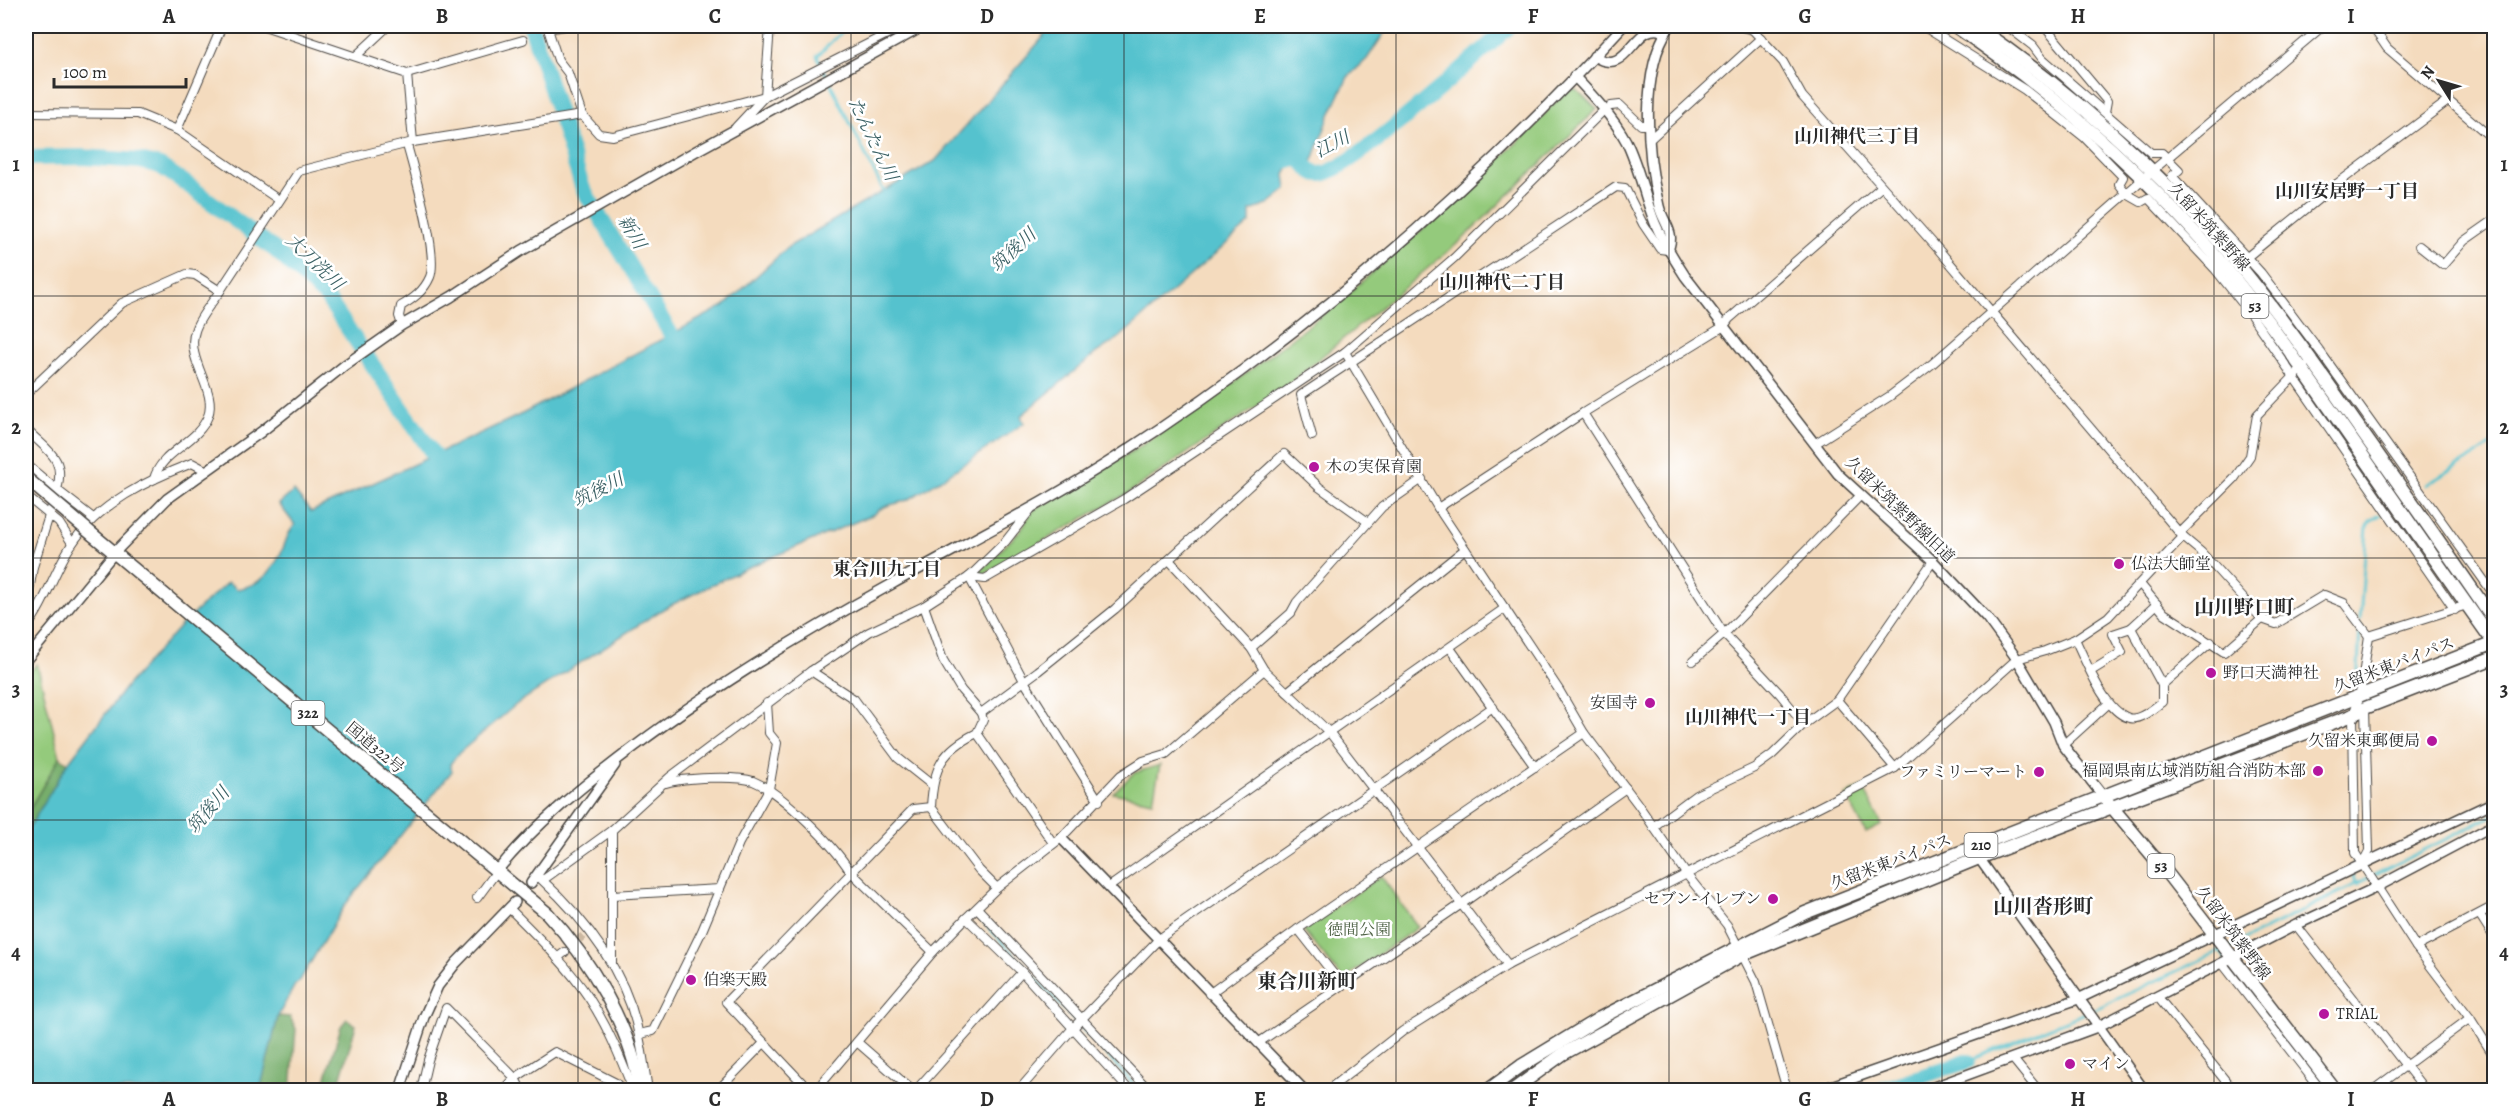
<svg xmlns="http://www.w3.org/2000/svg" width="2520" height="1116" font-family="Alegreya,'Noto Serif JP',serif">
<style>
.green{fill:#94ca7c;stroke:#607a54;stroke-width:1.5}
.forest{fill:#77ae6c;stroke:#516c4c;stroke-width:1.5}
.water{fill:#55c2ce;stroke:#40767c;stroke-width:1.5}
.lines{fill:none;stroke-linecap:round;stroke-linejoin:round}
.stream{stroke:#55c2ce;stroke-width:3}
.river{stroke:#55c2ce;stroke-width:16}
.minor-tunnel{stroke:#ccb8a1;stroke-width:8;stroke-dasharray:8 4;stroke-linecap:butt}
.minor-casing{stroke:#494541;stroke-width:10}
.tertiary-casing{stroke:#494541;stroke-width:12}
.primary-casing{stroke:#494541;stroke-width:15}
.trunk-casing{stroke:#494541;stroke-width:15}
.minor{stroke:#fff;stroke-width:8}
.tertiary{stroke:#fff;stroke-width:9}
.primary{stroke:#fff;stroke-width:12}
.trunk{stroke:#fff;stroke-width:12}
.trunk-bridge-casing{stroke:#494541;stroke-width:15;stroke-linecap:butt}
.trunk-bridge{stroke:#fff;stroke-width:12}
.grid{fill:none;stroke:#2b2b2b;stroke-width:1.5;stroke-opacity:0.55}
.poi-dot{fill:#b5179e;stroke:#fff;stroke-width:2}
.labels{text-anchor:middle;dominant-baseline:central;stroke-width:5;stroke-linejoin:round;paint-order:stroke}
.shield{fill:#fff;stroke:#6b6b6b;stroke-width:1.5}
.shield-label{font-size:15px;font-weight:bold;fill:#2b2b2b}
.street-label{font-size:16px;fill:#2b2b2b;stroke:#fff}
.poi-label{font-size:16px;fill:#2b2b2b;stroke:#fff;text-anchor:start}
.park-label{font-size:16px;fill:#506347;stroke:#fff}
.neighbourhood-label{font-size:18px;font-weight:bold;fill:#2b2b2b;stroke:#fff}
.water-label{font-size:18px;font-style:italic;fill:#3a6064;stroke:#fff}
.quarter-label{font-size:20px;font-weight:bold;fill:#2b2b2b;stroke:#fff}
.neatline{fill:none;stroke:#2b2b2b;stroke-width:2}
.grid-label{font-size:20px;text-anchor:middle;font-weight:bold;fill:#2b2b2b}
</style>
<rect width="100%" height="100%" fill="#fff"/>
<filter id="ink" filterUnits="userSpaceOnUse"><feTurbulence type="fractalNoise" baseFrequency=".0167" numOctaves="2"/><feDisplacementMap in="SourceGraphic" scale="12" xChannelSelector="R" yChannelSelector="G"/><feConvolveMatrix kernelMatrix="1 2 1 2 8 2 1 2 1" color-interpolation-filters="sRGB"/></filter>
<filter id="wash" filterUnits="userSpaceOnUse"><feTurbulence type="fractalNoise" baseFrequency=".008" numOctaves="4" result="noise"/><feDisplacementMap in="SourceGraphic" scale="24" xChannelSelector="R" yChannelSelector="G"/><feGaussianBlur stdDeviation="1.35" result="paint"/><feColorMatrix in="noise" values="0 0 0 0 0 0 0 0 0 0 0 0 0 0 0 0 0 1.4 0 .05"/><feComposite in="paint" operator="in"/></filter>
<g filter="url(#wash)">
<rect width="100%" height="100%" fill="#f4dbbe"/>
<g class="green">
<polygon points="1568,88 1578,91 1597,109 1464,238 1284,388 1128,493 985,574 977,574 1020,531 1033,510 1136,449 1232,384 1330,309 1455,201 1524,136"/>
<polygon points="37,664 60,757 26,815 26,676"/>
<polygon points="1160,765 1153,801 1113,793 1134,773"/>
<polygon points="1863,787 1882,825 1866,833 1846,795"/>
<polygon points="1381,876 1418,927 1345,978 1341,977 1304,931 1307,927"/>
</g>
<g class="forest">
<polygon points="60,757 68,763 26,833 26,815"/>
<polygon points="278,1016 290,1017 296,1029 291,1090 260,1090"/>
<polygon points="347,1019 356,1025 337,1090 322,1090 341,1026"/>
</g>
<path class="water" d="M1053,26h336l-22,33 -19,18 -19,40 -16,43 -22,4 -6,11 2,14 -20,16 -17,6v12l-131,115 -23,15 -75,63 3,7c-37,26 -73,51 -113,75 -13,8 -23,3 -37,16l-130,55 -81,40 -145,94 -59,50 -9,11 2,7 -107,134 -46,77 -4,3 -17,31 -18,74h-234v-257l42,-70 60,-79 55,-61 45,-41 9,7c26,-4 37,-19 47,-43 3,-8 4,-14 11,-21l-16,-21 15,-13 17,21 213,-99 200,-107 64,-59 147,-86z"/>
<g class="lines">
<g class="stream">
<polyline points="847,26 817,56 885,194"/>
<polyline points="2426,485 2494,444"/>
<polyline points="2360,620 2367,526 2370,521 2380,515"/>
<polyline points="2357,689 2360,627"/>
<polyline points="2355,857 2353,877 2358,885"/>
<polyline points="978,916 1139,1090"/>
<polyline points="2228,948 2494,815"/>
<polyline points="2220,951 2326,1090"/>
<polyline points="2091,1011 2222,950"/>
<polyline points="1968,1061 2085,1013"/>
</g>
<g class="river">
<polyline points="531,26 583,189 683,354"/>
<polyline points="26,158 82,157 140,161 160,166 184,182 274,249 327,298 446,473"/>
<path d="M1285,162l14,-4c6,6 12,17 22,16 30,-3 160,-122 189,-148"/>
<polyline points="1880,1090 1968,1061"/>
</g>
</g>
</g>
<g filter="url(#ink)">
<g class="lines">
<polyline class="minor-tunnel" points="570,947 583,936"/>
<g class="minor-casing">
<g id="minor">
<polyline points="264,26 407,74 523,40"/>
<polyline points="565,26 548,29 558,60 568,73 582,115 599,134 613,136 765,96 770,26"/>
<polyline points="1738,26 1753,30 1783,62 1802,96 1938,249 2183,537 2201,552 2262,619 2276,624 2324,595 2344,603 2369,636"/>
<polyline points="1923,26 2025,90 2084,137 2123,177 2119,184 2127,194 2141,202 2148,198 2215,269 2246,308 2455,610"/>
<polyline points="2007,26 2033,46 2042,58 2151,153 2162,153 2179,170 2172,176 2261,273 2322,354 2493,593"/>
<polyline points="2044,26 2107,101 2105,112"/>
<polyline points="2372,26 2387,48 2494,140"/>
<polyline points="357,55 388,26"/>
<polyline points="407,74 413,142"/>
<polyline points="1611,106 1620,105 1641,125 1649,125"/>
<polyline points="26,113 138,114 177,130 279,200"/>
<polyline points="736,127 765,96 903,26"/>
<polyline points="177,130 222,26"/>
<polyline points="1649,140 1761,38"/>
<polyline points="2419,246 2443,265 2464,241 2494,220"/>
<polyline points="2247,257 2338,183 2448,101"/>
<path d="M402,325l-3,-9 2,-10c12,-7 23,-15 29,-29 9,-22 -16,-106 -23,-132"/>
<polyline points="1345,352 1454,258 1600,114"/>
<polyline points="26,394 122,303 187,274 195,275 220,291 299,171 413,142 582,115"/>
<polyline points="1583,413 1724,634 1780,694 1804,724"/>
<path d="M26,429c21,22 40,28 31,61l36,28"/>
<polyline points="1312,436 1301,395 1616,187 1625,188 1643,224 1660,249 1668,250"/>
<polyline points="1816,443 1890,396 1932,364 2152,171 2323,26"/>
<polyline points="26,464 57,490 33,567 26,610"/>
<path d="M154,479c7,-28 44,-36 54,-63 10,-26 -23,-56 -13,-85 4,-14 17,-28 25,-40"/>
<polyline points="26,496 59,523 72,543"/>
<polyline points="1438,508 1583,413 1724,326 1729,319 1881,187"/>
<polyline points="2180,533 2234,479 2250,456 2257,415 2304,366"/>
<polyline points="1169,560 1251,648 1264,670 1330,733 1508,965"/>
<polyline points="969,577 985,579 1124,499 1345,352 1438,508 1559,690 1584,733"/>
<polyline points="969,577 1024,681 1099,801"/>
<polyline points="2141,585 2164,613 2224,652 2262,619"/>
<path d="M924,606l19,54 18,30 20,23 2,7 -6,13c-35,17 -44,35 -46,74l48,63 18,18"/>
<path d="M26,628c20,-25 28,-58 46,-84 27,-41 76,-64 120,-81l15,8"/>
<polyline points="2131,628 2157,604"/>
<polyline points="2369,636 2360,695 2353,715 2355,853 2416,947 2470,1018 2494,1056"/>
<polyline points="2369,636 2467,605"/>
<path d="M2075,639c11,22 29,72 54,79 11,3 25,-10 33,-16v-17l-31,-57 -18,6 9,18 -31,19"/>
<polyline points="1251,648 1291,613 1297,602 1382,507 1422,479"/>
<polyline points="1450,648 1535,767"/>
<polyline points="1693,661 1724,634 1860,496"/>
<polyline points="811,671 869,632 924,606 969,577 1005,542 1031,509"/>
<polyline points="2162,685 2211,642"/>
<polyline points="1287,692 1465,549"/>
<polyline points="1837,700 1895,768"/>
<polyline points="981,713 1038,671 1115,609 1284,454 1319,487 1368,522"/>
<polyline points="977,733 1053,843"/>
<polyline points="2063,745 2108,704"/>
<path d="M666,783c17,-5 70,-8 87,-2 29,12 80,63 97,90l83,81"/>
<polyline points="1653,827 1696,795 1754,768 1772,755 1804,724 1837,700 1933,561"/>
<polyline points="2362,864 2369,851 2365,708"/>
<path d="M540,878c46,42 87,95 99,158 4,18 6,36 9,54"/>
<polyline points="543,880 612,830 670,777 811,671 854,699 898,758 932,785"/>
<polyline points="1109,887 1505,608"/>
<polyline points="612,895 720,889"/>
<polyline points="477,898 497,871"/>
<path d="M509,908c28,28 58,57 80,90 19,29 32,61 44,92"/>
<polyline points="978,909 1149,1090"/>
<polyline points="2480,915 2494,937"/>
<polyline points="966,918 1022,972 1129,1090"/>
<polyline points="2296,925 2425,1090"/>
<polyline points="1298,929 1342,985"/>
<polyline points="2416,947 2494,906"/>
<polyline points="557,958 565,952"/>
<polyline points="612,962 612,830"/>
<polyline points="2222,963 2321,1090"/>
<polyline points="1209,994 1298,929 1584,733 1637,803 1687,875 1727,925 1756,982 1787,1090"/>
<polyline points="2157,996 2233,1090"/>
<polyline points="639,1034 653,1031 702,931 739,843 769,789 777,743 769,733 767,703"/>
<polyline points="857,1042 912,1090"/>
<polyline points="1258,1043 1460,905 1626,788"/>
<polyline points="2013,1059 2038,1090"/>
<polyline points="421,1090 428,1060 446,1008 515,1078 521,1090"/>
<polyline points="504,1090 515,1078 555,1052 616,1083 622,1090"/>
<polyline points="718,1090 763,1044"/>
<polyline points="809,1090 726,1002 913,809 931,807"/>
<polyline points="816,1090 933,952 966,918 997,888 1061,838 1121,775 1143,761 1166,754 1264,670"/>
<polyline points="916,1090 1022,972"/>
<polyline points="1019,1090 1073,1028 1159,939 1493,707"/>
<polyline points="1328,1090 1403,1031 1508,965 1895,768 2017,659 2045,651 2075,639 2108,617 2183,537"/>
<polyline points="2373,1090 2470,1018"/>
</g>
</g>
<g class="tertiary-casing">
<g id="tertiary">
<path d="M1594,56c36,24 39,-39 71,-24"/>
<path d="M1574,76c19,20 39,41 52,65 13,26 18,55 29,82 8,19 19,36 30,53l153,198 95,87 54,57 30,41 37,63 9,23 40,51"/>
<path d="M1668,250c8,-18 -5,-27 -9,-44 -12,-50 -20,-136 11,-180"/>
<polyline points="26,660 115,552 167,499 261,432 345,365 402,325 451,297 521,251 696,151 924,26"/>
<polyline points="1061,838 1304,1090"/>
<polyline points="1979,858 2144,1090"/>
<path d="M497,871c39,-48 88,-87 137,-124 81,-61 169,-114 258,-163 77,-43 155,-82 229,-130 185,-119 353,-266 502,-428"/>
<polyline points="531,883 615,765"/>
<polyline points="400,1090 424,1017 438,986 456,963 515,902"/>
<polyline points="1820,1090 2078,999 2494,802"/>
<polyline points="1926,1090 2097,1027 2296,925 2375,888 2494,825"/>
</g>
</g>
<g class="primary-casing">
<g id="primary">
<path d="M1955,26c89,60 170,130 243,210 52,57 96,121 140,184 52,74 103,149 156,223"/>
<path d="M1975,26c99,68 192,151 268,244 43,53 82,109 121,165 44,62 88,124 130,186"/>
<polyline points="2106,800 2167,873 2335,1090"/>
</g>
</g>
<g class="trunk-casing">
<g id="trunk">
<path d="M93,535l454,378c43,46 84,114 93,177"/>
<polyline points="1488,1090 1521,1066 1600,1018 1805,913 2494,643"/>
<polyline points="1513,1090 1563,1054 1742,955 1979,858 2353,715 2365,708 2494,658"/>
</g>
</g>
<use href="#minor" class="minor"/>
<use href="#tertiary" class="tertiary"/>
<use href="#primary" class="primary"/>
<use href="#trunk" class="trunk"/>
<g class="trunk-bridge-casing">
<polyline id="trunk-bridge" points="26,478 93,535"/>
</g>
<use href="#trunk-bridge" class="trunk-bridge"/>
</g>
</g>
<path class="grid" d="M306,26v1064M578,26v1064M851,26v1064M1124,26v1064M1396,26v1064M1669,26v1064M1942,26v1064M2214,26v1064M26,296h2468M26,558h2468M26,820h2468"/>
<g class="poi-dot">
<circle cx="1314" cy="467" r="6"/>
<circle cx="2119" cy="564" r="6"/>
<circle cx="2211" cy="673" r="6"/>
<circle cx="1650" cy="703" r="6"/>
<circle cx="2432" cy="741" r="6"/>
<circle cx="2318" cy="771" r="6"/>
<circle cx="2039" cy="772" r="6"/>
<circle cx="1773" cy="899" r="6"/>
<circle cx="691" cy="980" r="6"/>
<circle cx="2324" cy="1014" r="6"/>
<circle cx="2070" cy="1064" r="6"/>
</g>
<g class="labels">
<g class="shield">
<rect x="2241.5" y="294" width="27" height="24" rx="4.5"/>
<rect x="291.5" y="701" width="33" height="24" rx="4.5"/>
<rect x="1964.5" y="833" width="33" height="24" rx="4.5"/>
<rect x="2147.5" y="854" width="27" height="24" rx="4.5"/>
</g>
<g class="shield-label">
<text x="2255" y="306">53</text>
<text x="308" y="713">322</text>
<text x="1981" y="845">210</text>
<text x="2161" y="866">53</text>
</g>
<g class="street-label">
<text transform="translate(2209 227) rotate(48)">久留米筑紫野線</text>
<text transform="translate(1900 510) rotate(44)">久留米筑紫野線旧道</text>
<text transform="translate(2394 665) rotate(-21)">久留米東バイパス</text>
<text transform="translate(375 748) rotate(40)">国道322号</text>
<text transform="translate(1891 862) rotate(-21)">久留米東バイパス</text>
<text transform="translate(2233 933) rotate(53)">久留米筑紫野線</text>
</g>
<g class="poi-label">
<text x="1326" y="467">木の実保育園</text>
<text x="2131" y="564">仏法大師堂</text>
<text x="2223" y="673">野口天満神社</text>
<text x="1638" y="703" text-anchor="end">安国寺</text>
<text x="2420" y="741" text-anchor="end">久留米東郵便局</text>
<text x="2306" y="771" text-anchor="end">福岡県南広域消防組合消防本部</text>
<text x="2027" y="772" text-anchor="end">ファミリーマート</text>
<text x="1761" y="899" text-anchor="end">セブン-イレブン</text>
<text x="703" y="980">伯楽天殿</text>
<text x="2336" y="1014">TRIAL</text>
<text x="2082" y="1064">マイン</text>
</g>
<g class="park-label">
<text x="1359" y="930">徳間公園</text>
</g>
<g class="neighbourhood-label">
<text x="1857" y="136">山川神代三丁目</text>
<text x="2347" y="191">山川安居野一丁目</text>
<text x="1502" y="282">山川神代二丁目</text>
<text x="887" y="569">東合川九丁目</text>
<text x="1748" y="717">山川神代一丁目</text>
</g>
<g class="water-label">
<text transform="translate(873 139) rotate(64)">たんたん川</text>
<text transform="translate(1332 144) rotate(-27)">江川</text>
<text transform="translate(632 232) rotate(59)">新川</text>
<text transform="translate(1013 250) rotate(-43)">筑後川</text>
<text transform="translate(315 262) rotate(44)">大刀洗川</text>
<text transform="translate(598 490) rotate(-27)">筑後川</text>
<text transform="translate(208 810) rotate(-50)">筑後川</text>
</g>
<g class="quarter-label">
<text x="2244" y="607">山川野口町</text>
<text x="2043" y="906">山川沓形町</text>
<text x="1307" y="981">東合川新町</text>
</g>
</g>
<rect width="2520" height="1116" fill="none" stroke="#fff" stroke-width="66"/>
<g transform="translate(2439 81) rotate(307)" stroke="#ffffff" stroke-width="4.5" paint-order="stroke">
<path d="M0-4.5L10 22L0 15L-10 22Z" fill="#2b2b2b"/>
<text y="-9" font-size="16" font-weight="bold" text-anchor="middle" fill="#2b2b2b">N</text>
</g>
<path d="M54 78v9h132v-9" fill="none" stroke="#2b2b2b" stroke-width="3"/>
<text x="63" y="78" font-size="18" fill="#2b2b2b" stroke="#ffffff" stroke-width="4.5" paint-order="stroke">100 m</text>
<rect x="33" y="33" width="2454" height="1050" class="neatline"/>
<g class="grid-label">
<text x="169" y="23">A</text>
<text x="442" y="23">B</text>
<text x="715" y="23">C</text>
<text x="987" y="23">D</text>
<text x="1260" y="23">E</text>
<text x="1533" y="23">F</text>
<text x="1805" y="23">G</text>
<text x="2078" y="23">H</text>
<text x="2351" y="23">I</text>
<text x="16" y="171">1</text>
<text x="2504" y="171">1</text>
<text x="16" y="434">2</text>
<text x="2504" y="434">2</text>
<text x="16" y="696">3</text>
<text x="2504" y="696">3</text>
<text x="16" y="959">4</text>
<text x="2504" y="959">4</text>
<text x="169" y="1106">A</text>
<text x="442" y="1106">B</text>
<text x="715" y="1106">C</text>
<text x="987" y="1106">D</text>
<text x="1260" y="1106">E</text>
<text x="1533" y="1106">F</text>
<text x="1805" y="1106">G</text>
<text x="2078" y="1106">H</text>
<text x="2351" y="1106">I</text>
</g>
</svg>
